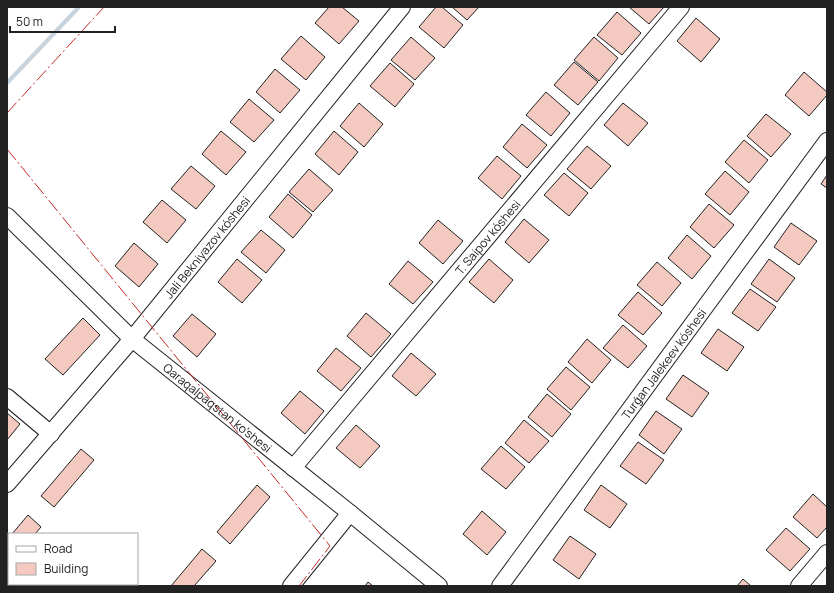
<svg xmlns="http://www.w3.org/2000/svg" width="834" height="593" font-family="Manrope,sans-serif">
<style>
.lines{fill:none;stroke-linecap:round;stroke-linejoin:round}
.stream{stroke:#c7d3dd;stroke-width:4}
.building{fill:#f3c9c0;stroke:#222}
.minor-casing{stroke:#222;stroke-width:18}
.minor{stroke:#fff;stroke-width:16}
.power{stroke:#c62828;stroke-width:1;stroke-dasharray:14 3 2 3;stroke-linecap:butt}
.labels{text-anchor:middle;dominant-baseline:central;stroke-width:3;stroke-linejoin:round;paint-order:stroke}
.street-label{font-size:12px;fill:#222;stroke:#fff}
</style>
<rect width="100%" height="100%" fill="#fff"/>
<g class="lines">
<polyline class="stream" points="7,83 79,7"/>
</g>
<g class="building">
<polygon points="329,7 342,7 359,21 339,44 315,23"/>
<polygon points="436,7 442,7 463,25 444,48 419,27"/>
<polygon points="452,7 479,7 467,20"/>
<polygon points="629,7 664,7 649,24"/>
<polygon points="617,12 641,33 622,55 597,35"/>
<polygon points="696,18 720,39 701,62 677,41"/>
<polygon points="301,36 325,57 306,80 281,59"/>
<polygon points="411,37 435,58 415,80 391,60"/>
<polygon points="594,37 618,58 599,81 574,60"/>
<polygon points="574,62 598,82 578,105 554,85"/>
<polygon points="390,63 414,84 395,107 370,86"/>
<polygon points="275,69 300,90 280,113 256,92"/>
<polygon points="804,72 827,92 827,95 809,116 785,95"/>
<polygon points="546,92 570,113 551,136 526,115"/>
<polygon points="249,99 274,120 254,142 230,122"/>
<polygon points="359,103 383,124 364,147 340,126"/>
<polygon points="623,103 648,123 628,146 604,125"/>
<polygon points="766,114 791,134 771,157 747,136"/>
<polygon points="522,124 547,145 527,168 503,147"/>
<polygon points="221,131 246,152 226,175 202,154"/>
<polygon points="334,131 358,152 339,175 315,154"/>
<polygon points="744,140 768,160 749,183 725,162"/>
<polygon points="587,146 611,166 591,189 567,169"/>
<polygon points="497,156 521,176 502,199 478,178"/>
<polygon points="191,166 215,186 196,209 171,189"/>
<polygon points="309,169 333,190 313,212 289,192"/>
<polygon points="725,171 749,192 730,215 705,194"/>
<polygon points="564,173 588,193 569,216 544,195"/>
<polygon points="827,175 827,188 821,184"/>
<polygon points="288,194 312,215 293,238 269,217"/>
<polygon points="162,200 186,220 167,243 143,222"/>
<polygon points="709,204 734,225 714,248 690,227"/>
<polygon points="524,219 549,240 529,263 505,242"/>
<polygon points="438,220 463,241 443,264 419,243"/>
<polygon points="791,223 817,241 799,265 774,247"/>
<polygon points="261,230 285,250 266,273 241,252"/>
<polygon points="687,235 711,256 692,279 668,258"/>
<polygon points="134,243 158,264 139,287 115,266"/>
<polygon points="237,259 262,280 242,303 218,282"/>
<polygon points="489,259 513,280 494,303 469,282"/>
<polygon points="769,259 795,278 777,302 751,284"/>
<polygon points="408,261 433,282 413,304 389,284"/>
<polygon points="657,262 681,283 662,306 637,285"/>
<polygon points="750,289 776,307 758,331 732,313"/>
<polygon points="638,292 662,313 643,335 618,315"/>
<polygon points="366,313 391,334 371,357 347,336"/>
<polygon points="192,314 216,334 197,357 173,336"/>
<polygon points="83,318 100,335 63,375 45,359"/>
<polygon points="623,325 647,346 628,368 603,348"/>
<polygon points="718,329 744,347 727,371 701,353"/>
<polygon points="587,339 611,360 592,383 568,362"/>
<polygon points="336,348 361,368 341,391 317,371"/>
<polygon points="411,353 436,374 416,396 392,376"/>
<polygon points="566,367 590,387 571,410 547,389"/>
<polygon points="683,375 709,393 692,417 666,399"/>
<polygon points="300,391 324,411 305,434 281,413"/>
<polygon points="547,394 571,414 552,437 528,417"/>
<polygon points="656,411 682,429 664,454 639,435"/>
<polygon points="7,413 20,424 7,440"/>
<polygon points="524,420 549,441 529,463 505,443"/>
<polygon points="356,425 380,446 360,468 336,448"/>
<polygon points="638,442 664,460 646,484 620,466"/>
<polygon points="501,446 525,467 506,489 481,469"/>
<polygon points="81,449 94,460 54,507 41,496"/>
<polygon points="257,485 270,497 230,544 217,532"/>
<polygon points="601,485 627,504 610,528 584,510"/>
<polygon points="813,494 827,507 827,527 817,538 793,517"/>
<polygon points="482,511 506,532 487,555 463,534"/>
<polygon points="28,515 41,527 35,534 12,534"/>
<polygon points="786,528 810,549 790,571 766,550"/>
<polygon points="570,536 596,554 579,579 553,560"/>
<polygon points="9,537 9,565 7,567 7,540"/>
<polygon points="202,549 216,561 194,586 171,586"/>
<polygon points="743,579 751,586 737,586"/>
<polygon points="368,582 373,586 365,586"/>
</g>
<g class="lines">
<g class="minor-casing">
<g id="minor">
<path id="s1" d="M7,216l125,123 218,174 89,73"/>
<polyline points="7,397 51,434"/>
<path id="s2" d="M293,468l388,-461"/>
<path id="s3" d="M7,484l125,-145 270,-332"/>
<polyline points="291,586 350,513"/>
<path id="s4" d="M500,586l327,-445"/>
<polyline points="799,586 827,553"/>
</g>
</g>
<use href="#minor" class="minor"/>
<g class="power">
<polyline points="7,113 104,7"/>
<polyline points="7,149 330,546 299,586"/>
</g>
</g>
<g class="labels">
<g class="street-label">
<text stroke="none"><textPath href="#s2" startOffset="302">T. Saipov kóshesi</textPath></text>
<text stroke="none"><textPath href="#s3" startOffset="310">Jali Bekniyazov kóshesi</textPath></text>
<text stroke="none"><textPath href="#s4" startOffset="276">Turǵan Jalekeev kóshesi</textPath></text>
<text stroke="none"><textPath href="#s1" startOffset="285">Qaraqalpaqstan ko'shesi</textPath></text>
</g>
</g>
<rect width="834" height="593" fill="none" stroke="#222222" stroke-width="16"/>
<rect x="8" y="533" width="130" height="52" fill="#ffffff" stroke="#a7a7a7"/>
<rect x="16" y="546" width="20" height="6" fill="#ffffff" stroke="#a7a7a7"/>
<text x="44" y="553" font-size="12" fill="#222222">Road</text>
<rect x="16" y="563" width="20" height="12" fill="#f3c9c0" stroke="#a7a7a7"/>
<text x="44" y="573" font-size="12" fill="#222222">Building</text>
<path d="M10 26v6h105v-6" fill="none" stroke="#222222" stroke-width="2"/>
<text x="16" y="26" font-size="12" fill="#222222" stroke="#ffffff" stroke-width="3" paint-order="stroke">50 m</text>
</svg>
